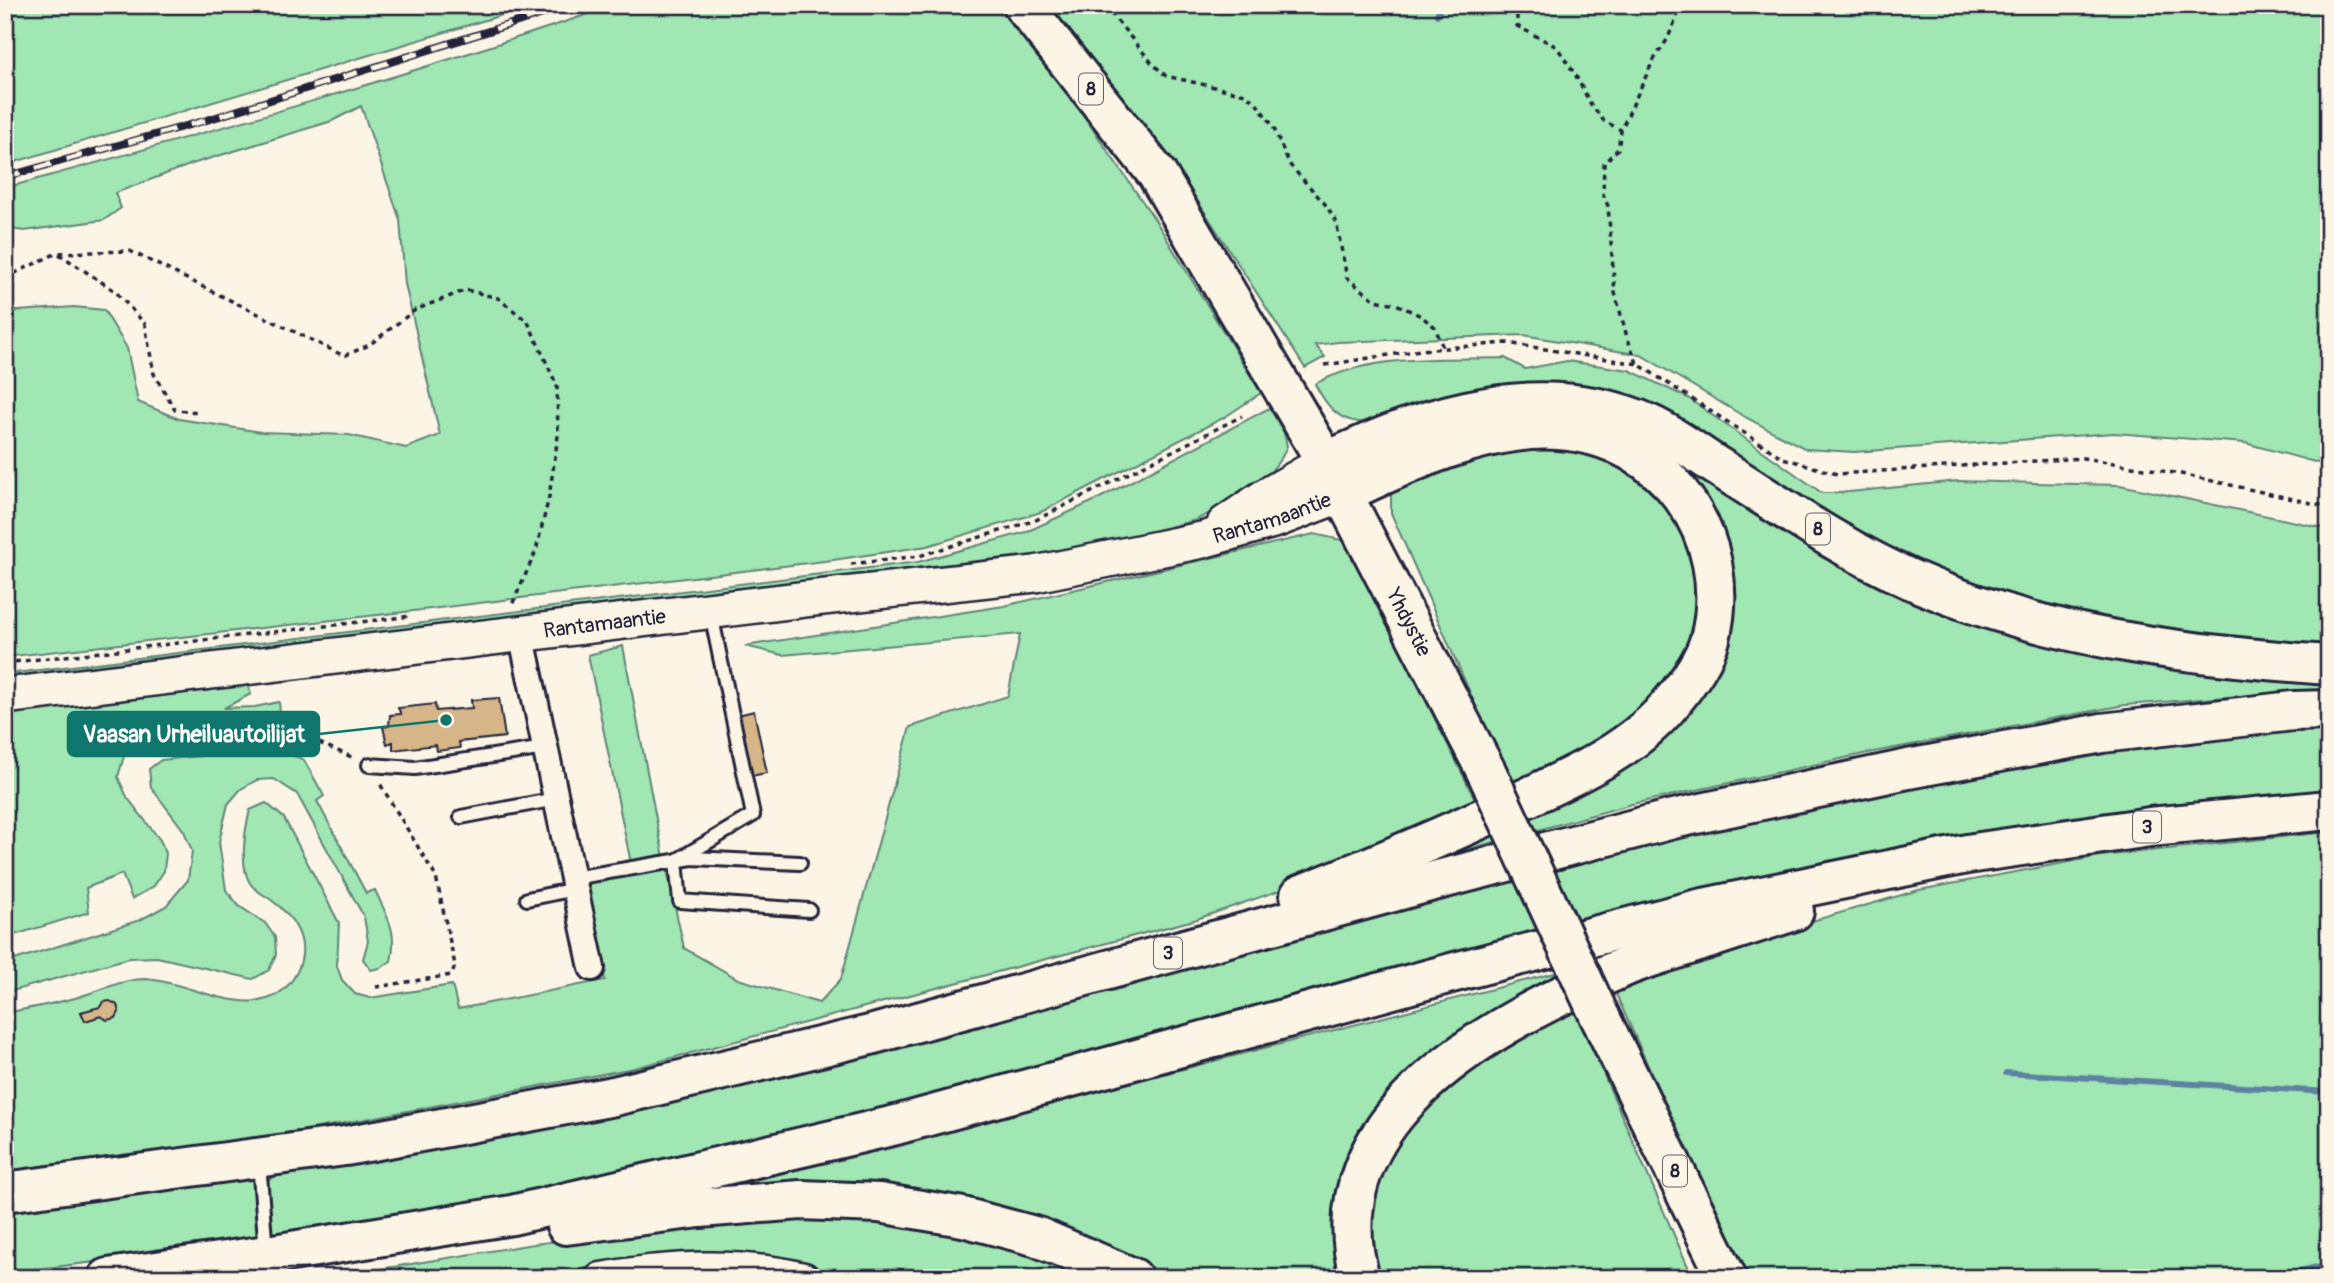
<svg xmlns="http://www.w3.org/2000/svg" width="2334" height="1283" font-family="Pangolin,sans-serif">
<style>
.green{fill:#a0e7b4;stroke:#618478;stroke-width:2}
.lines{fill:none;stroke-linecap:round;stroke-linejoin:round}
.stream{stroke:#5d83a1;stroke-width:6}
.building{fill:#d6b689;stroke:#22223b;stroke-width:2}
.service-casing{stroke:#22223b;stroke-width:18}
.minor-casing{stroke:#22223b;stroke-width:30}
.tertiary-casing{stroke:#22223b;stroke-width:35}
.secondary-casing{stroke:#22223b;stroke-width:40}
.trunk-casing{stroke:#22223b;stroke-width:44}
.motorway-casing{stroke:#22223b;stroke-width:44}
.path{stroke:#22223b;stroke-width:3.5;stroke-dasharray:5 5;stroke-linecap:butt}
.service{stroke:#fcf5e5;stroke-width:12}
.minor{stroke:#fcf5e5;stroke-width:24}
.tertiary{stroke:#fcf5e5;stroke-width:30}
.secondary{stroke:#fcf5e5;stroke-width:35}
.trunk{stroke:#fcf5e5;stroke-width:38}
.motorway{stroke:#fcf5e5;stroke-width:38}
.rail-casing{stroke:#22223b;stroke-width:8}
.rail{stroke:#fcf5e5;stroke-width:5;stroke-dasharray:16;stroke-linecap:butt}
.trunk-bridge-casing{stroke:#22223b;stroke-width:44;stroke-linecap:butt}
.trunk-bridge{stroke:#fcf5e5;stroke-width:38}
.labels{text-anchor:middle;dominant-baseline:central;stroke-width:5;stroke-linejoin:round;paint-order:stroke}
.shield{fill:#fcf5e5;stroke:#63616e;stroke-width:2}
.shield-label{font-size:19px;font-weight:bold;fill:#22223b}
.street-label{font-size:21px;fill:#22223b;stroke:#fcf5e5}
.leader{fill:none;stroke:#0f766e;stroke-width:2.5}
.callout-dot{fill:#0f766e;stroke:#fcf5e5;stroke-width:2.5}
.callout{fill:#0f766e;stroke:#0f766e;stroke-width:2.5}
.callout-label{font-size:23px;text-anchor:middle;font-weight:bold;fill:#fff}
</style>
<rect width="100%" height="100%" fill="#fcf5e5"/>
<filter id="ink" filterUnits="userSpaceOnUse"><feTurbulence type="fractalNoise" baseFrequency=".0143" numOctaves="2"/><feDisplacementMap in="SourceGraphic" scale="14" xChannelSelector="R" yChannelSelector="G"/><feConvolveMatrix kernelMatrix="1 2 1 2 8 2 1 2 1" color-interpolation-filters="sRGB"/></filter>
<g filter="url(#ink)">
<g class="green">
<polygon points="5,5 535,5 5,165"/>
<path d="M615,5h381l78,97 80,116 107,175 -36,24 -184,95 -114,34 -94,14 -411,50 -417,47v-345l69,-5 30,3 23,38 11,54 41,17 82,13 88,3 57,13 34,-13 -35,-151 -5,-64 -39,-114 -29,15 -137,42 -80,30 6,15 -17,12 -80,11 -19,-3v-40c205,-56 409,-114 610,-183z"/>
<polygon points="1041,5 2329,5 2329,466 2245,443 2114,433 1854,452 1806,449 1745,417 1641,355 1523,335 1338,342 1315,345 1325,357 1305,368 1197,200 1127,108"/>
<path d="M1505,358l20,11 42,-8 62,9 59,28 134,95h17l119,-12 162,4 209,44v122l-170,-16 -255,-68 -153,-96 -362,-47c-41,-1 -54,-2 -74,-40 56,-31 129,-24 190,-26z"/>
<polygon points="1271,407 1283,429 1287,446 1282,457 1268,475 1234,501 1196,520 1082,549 803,586 16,680 7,674 918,562 1026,532 1096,500"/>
<polygon points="1633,430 1846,562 2329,677 2329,689 2125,705 1868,753 1632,804 1418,863 1597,775 1726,605"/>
<polygon points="1580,441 1672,498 1701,554 1701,610 1680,676 1617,736 1515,795 1391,513 1391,491 1423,466 1501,449"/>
<path d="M1314,534l32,7 134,268 -121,54 -165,57 -560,148 -316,60 -282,42 -31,2v-159c25,-5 50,-9 73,-16 22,-6 44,-18 68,-18 47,2 120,54 151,-7 14,-30 -2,-55 -27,-73 -6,-4 -16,-9 -20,-16 -11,-17 -5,-54 0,-73l16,-7 18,15 55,105 -2,43 5,14 13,14 15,4 82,-13 6,24 147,-29 -19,-99 47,-8 -45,-218 35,-9 35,183 26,119 54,31 81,24 22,-24 69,-252 98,-31 12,-62 -238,21 -37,-9 259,-40z"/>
<polygon points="247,683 251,694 224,708 255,707 279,702 281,724 164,734 138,745 124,756 118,777 127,797 160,840 166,853 164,871 154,886 132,899 122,874 86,888 89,912 5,938 5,713"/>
<path d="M2329,728v61l-349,45 -1108,281 -275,66 -317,56 -9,-6 -15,4 -7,8 -244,30v-66l244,-29c11,7 19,4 29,-4l1556,-375 308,-54z"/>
<path d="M277,748l27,12 20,36 -7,5 49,92 9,-3c12,27 23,41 16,71l-11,7 -9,2 -8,-11 5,-18 -4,-24 -67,-123 -23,-15 -17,1 -16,9 -13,15 -9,38 7,48 13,16 26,17 10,14 1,18 -7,15 -16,9 -96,-22 -28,1 -124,35v-30l135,-43 26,-14 22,-26 4,-29 -8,-20 -33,-44 -2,-18 12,-9z"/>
<polygon points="2329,832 2329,1278 1751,1278 1709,1202 1612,985 1764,935 1919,890 2101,856"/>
<polygon points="1624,955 1517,1004 1346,1172 1336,1253 1340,1278 1164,1278 1116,1253 885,1192 740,1185 712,1191"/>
<path d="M1574,1007l119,271h-319c-1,-20 -7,-69 -3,-86 22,-93 125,-144 203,-185z"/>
<polygon points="795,1215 968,1231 1095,1278 825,1278 769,1262 596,1265 554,1278 325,1278 527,1245 675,1225"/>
</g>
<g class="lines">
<g class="stream">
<polyline points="1437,15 1441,5"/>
<polyline points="2006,1073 2329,1092"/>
<polyline points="2272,1278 2329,1264"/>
</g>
</g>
<g class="building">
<polygon points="499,698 505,737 459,742 460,748 437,751 436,745 393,750 393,742 387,744 383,727 389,726 390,715 401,714 398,708 435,704 436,711 472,708 471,700"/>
<polygon points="754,711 767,773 750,776 738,715"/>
<polygon points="110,1001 117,1005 119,1012 116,1018 107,1020 101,1016 85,1021 81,1012 100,1007 103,1002"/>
</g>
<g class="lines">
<g class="service-casing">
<g id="service">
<polyline points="711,614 753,815 676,861 680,901 809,910"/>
<polyline points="369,765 415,768 545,748"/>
<polyline points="461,817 556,799"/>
<polyline points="573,878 692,858 800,863"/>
<polyline points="527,899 575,889"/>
<polyline points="259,1162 266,1252"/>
</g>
</g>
<g class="minor-casing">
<polyline id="minor" points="521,633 592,968"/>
</g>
<g class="tertiary-casing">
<path id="tertiary" d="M601,1278c68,-12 136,-16 203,0"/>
</g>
<g class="secondary-casing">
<g id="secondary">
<polyline points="1225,524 1265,497 1326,462"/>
<path id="s1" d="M5,696l801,-97 229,-25 167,-34 75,-21 65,-25"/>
</g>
</g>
<g class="trunk-casing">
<g id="trunk">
<path id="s2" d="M1023,5l134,169 169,288 161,311"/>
<polyline points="1600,1017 1727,1278"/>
</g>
</g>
<g class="motorway-casing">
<g id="motorway">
<path d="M1326,462c100,-49 218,-85 325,-37 24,11 46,29 69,43 62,39 122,81 190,111 131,58 277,76 419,86"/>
<path d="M1300,895c70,-28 140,-57 209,-89 57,-27 122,-53 163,-104 14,-17 32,-41 38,-63 26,-103 -46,-203 -152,-209 -70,-5 -154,34 -216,64"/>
<polyline points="5,1192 345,1146 614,1096 870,1035 1426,883 1673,819 1908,769 2102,733 2293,711 2329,710"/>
<polyline points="566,1225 700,1208 801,1200 879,1203 963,1217 1038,1237 1133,1278"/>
<polyline points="108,1278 267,1255 512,1215 896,1125 1455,972 1703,908 1967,854 2150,827 2329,810"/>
<path d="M1360,1278c-48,-163 140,-258 262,-310 18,-8 37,-13 55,-19 39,-13 78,-25 117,-38"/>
</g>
</g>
<g class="path">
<polyline points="1104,5 1152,63 1166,76 1245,94 1256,103 1273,126 1289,164 1325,204 1336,221 1347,278 1375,300 1396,304 1421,316 1435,327 1443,348"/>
<polyline points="1517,5 1517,26 1557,47 1576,76 1591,105 1604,121 1621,130"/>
<polyline points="59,254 115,291 145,324 154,374 175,410 200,412"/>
<polyline points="5,278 57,253 130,251 344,356 369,345 415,310 466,290 498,298 528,322 557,386 558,436 549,497 536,551 512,605"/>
<polyline points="1637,363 1627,337 1615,293 1608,206 1603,194 1604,163 1618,149 1621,130 1653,61 1667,40 1682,5"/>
<polyline points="1325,365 1421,350 1507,343 1638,364 1783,458 1837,474 2083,458 2181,474 2329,507"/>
<polyline points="851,564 919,556 1036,520 1242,416"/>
<polyline points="5,663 412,616"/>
<polyline points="280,735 317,742 354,758"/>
<polyline points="376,987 452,975 455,965 436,877 379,782"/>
</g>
<use href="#service" class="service"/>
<use href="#minor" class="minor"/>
<use href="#tertiary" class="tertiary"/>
<use href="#secondary" class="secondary"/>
<use href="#trunk" class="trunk"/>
<use href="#motorway" class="motorway"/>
<g class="rail-casing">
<polyline id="rail" points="5,177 207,120 571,5"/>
</g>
<use href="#rail" class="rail"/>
<g class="trunk-bridge-casing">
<polyline id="trunk-bridge" points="1487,773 1600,1017"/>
</g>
<use href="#trunk-bridge" class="trunk-bridge"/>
</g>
</g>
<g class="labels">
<g class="shield">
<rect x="1079" y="73.5" width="24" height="31" rx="5"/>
<rect x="1806" y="513.5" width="24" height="31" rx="5"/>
<rect x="2133" y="811.5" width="28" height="31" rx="5"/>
<rect x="1154" y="937.5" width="28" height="31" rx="5"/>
<rect x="1663" y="1155.5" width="24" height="31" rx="5"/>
</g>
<g class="shield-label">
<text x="1091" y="89">8</text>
<text x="1818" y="529">8</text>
<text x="2147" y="827">3</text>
<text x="1168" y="953">3</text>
<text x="1675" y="1171">8</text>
</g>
<g class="street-label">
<text stroke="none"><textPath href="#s1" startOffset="1281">Rantamaantie</textPath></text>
<text stroke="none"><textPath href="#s2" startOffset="730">Yhdystie</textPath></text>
<text stroke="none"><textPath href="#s1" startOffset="604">Rantamaantie</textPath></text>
</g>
</g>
<path class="leader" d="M446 720L319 734"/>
<circle class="callout-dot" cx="446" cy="720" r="7"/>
<rect class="callout" x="68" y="712" width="251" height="44" rx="7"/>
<g class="callout-label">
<text x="194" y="742">Vaasan Urheiluautoilijat</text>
</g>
<rect width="2334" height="1283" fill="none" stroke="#fcf5e5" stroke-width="28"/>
<rect x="14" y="14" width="2306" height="1255" fill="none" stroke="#22223b" stroke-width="2.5" filter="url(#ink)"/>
</svg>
